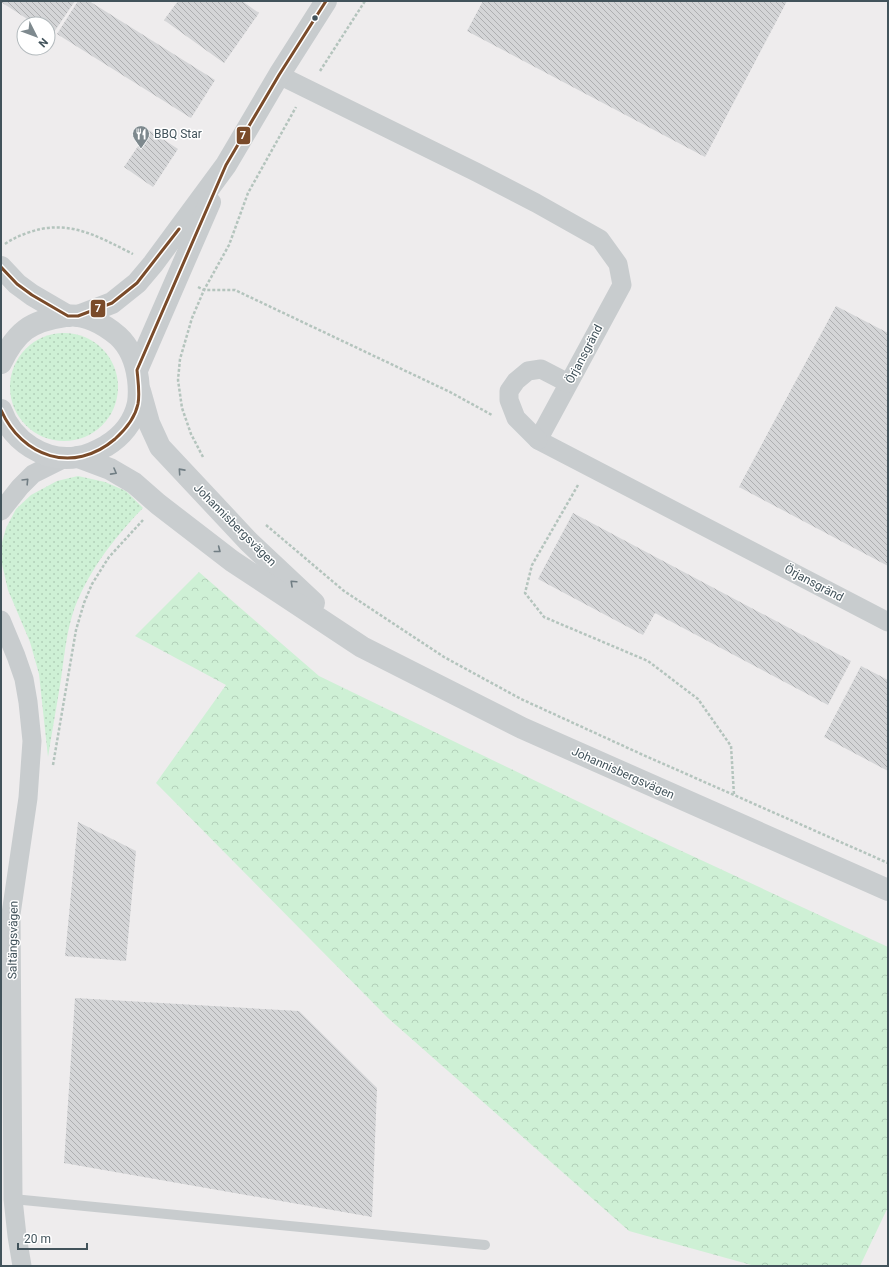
<svg xmlns="http://www.w3.org/2000/svg" width="889" height="1267" font-family="Roboto,sans-serif">
<style>
.grass{fill:url(#grass-dots)}
.forest{fill:url(#forest-crowns)}
.building{fill:url(#building-back-hatch)}
.lines{fill:none;stroke-linecap:round;stroke-linejoin:round}
.path{stroke:#b4c4bd;stroke-width:2.5;stroke-dasharray:3 2;stroke-linecap:butt}
.service{stroke:#c8ccce;stroke-width:10}
.minor{stroke:#c8ccce;stroke-width:19}
.tertiary{stroke:#c8ccce;stroke-width:22}
.secondary{stroke:#c9cdcf;stroke-width:22}
.bus-1-casing{stroke:#fff;stroke-width:6}
.bus-1{stroke:#7a4b2a;stroke-width:3}
.oneway{stroke:#717e84}
.oneway2{stroke:#717d83}
.bus-dot{fill:#42535b;stroke:#fff;stroke-width:1.5}
.labels{text-anchor:middle;dominant-baseline:central;stroke-width:3;stroke-linejoin:round;paint-order:stroke}
.poi-label{font-size:12px;fill:#42535b;stroke:#fff;text-anchor:start}
.street-label{font-size:12px;fill:#42535b;stroke:#fff}
.line-badge{stroke:#fff;stroke-width:1.5}
.badge-label{font-size:11px;text-anchor:middle;font-weight:bold;fill:#fff}
</style>
<defs>
<pattern id="grass-dots" width="8" height="8" patternUnits="userSpaceOnUse"><rect width="8" height="8" fill="#cef0d5"/><path d="M2 2h.1M6 6h.1" fill="none" stroke="#b2d0b9" stroke-width="1.8" stroke-linecap="round"/></pattern>
<pattern id="forest-crowns" width="20" height="18" patternUnits="userSpaceOnUse"><rect width="20" height="18" fill="#cef0d5"/><path d="M2 6a3 3 0 1 1 6 0M12 15a3 3 0 1 1 6 0" fill="none" stroke="#b2d0b9"/></pattern>
<pattern id="building-back-hatch" width="6" height="6" patternUnits="userSpaceOnUse"><rect width="6" height="6" fill="#d4d5d7"/><path d="M-1 5l2 2M0 0l6 6M5-1l2 2" fill="none" stroke="#aeafb1"/></pattern>
</defs>
<rect width="100%" height="100%" fill="#eeeced"/>
<g class="grass">
<circle cx="64" cy="387" r="54"/>
<path d="M78,476l27,6 21,9 17,17c-30,31 -58,67 -71,108 -6,20 -8,43 -11,63 -4,26 -9,52 -13,78l-9,-83 -9,-32 -22,-52 -6,-26 -1,-18 5,-18 10,-19 15,-14 26,-14z"/>
</g>
<polygon class="forest" points="199,572 319,676 645,834 888,947 888,1207 860,1266 755,1266 629,1231 388,1018 156,783 226,685 135,636"/>
<g class="building">
<polygon points="1,1 75,1 52,35 48,33 48,24 35,24 1,2"/>
<polygon points="78,1 89,1 215,80 191,118 57,34"/>
<polygon points="178,1 242,1 259,13 224,63 164,20"/>
<polygon points="483,1 787,1 705,157 467,31"/>
<polygon points="149,130 178,149 153,187 124,167"/>
<polygon points="836,306 888,333 888,566 739,487"/>
<polygon points="573,513 851,661 828,705 655,613 643,635 538,579"/>
<polygon points="861,666 888,680 888,771 824,737"/>
<polygon points="78,822 136,851 126,961 65,956"/>
<polygon points="75,998 299,1011 377,1088 372,1217 64,1163"/>
</g>
<g class="lines">
<g class="path">
<polyline points="320,71 365,1"/>
<path d="M5,244c7,-5 14,-8 22,-11 41,-15 70,3 106,21"/>
<polyline points="198,287 204,290 235,290 450,392 492,415"/>
<polyline points="203,457 191,434 182,408 178,380 180,359 192,318 204,290 229,245 248,193 296,107"/>
<polyline points="578,485 532,565 525,593 544,617 648,661 698,699 731,746 734,795"/>
<polyline points="266,525 344,591 444,657 521,699 641,754 888,863"/>
<polyline points="53,765 76,630 84,603 92,584 109,557 143,520"/>
</g>
<polyline class="service" points="13,1199 485,1245"/>
<g class="minor">
<polyline points="279,75 476,172 536,203 600,239 618,264 622,285 538,440 888,622"/>
<polyline points="538,440 516,418 509,400 509,391 516,381 528,371 541,369 568,383"/>
<polyline points="1,511 20,487 33,474 65,458"/>
<polyline points="1,620 16,656 24,679 28,702 32,741 28,798 11,914 13,1199 17,1236 22,1266"/>
</g>
<g class="tertiary">
<polyline points="78,316 112,303 137,283 153,264 226,165 279,75 326,1"/>
<polyline points="137,370 210,202"/>
</g>
<g class="secondary">
<polyline points="1,267 17,284 32,295 68,316"/>
<path d="M1,363c15,-31 29,-42 64,-47 19,-3 39,8 53,20 12,11 18,28 20,43 1,8 1,17 0,24 -4,19 -17,34 -32,43 -9,5 -18,10 -28,11 -33,6 -66,-16 -77,-47"/>
<polyline points="140,391 149,423 160,447 249,542 314,603"/>
<polyline points="78,457 110,469 134,483 158,504 232,561 362,647 522,728 888,890"/>
</g>
<g class="bus-1-casing">
<g id="bus-1">
<polyline points="1,267 17,284 32,295 68,316 78,316 112,303 137,283 179,229"/>
<path d="M1,410c21,47 72,65 114,29 10,-9 20,-21 23,-35 2,-11 0,-23 -1,-34l89,-205 53,-90 47,-74"/>
</g>
</g>
<use href="#bus-1" class="bus-1"/>
</g>
<defs><path id="oneway-chevron" d="M-2-3.5L2.5 0L-2 3.5" fill="none" stroke-width="1.6" stroke-linecap="round" stroke-linejoin="round"/></defs>
<g class="oneway">
<use href="#oneway-chevron" transform="translate(181 471) rotate(-132)"/>
<use href="#oneway-chevron" transform="translate(114 472) rotate(29)"/>
<use href="#oneway-chevron" transform="translate(218 550) rotate(38)"/>
<use href="#oneway-chevron" transform="translate(293 583) rotate(-137)"/>
</g>
<use class="oneway2" href="#oneway-chevron" transform="translate(26 481) rotate(-46)"/>
<defs>
<g id="restaurant-pin" transform="scale(0.9)"><path d="M0 17L-7.5 6A9.5 9.5 0 1 1 7.5 6Z" fill="#7e898e" stroke="#fff"/><path d="M-5-6h1v4h1v-4h1v4h1v-4h1v5L-1.5 .5V6h-2V.5L-5-1ZM5-6V6H3V1.5H1.5Q1.5-4 5-6Z" fill="#fff"/></g>
</defs>
<g fill-rule="evenodd">
<use href="#restaurant-pin" x="141" y="134"/>
</g>
<circle class="bus-dot" cx="315" cy="18" r="3.5"/>
<g class="labels">
<g class="poi-label">
<text x="154" y="134">BBQ Star</text>
</g>
<g class="street-label">
<text transform="translate(584 354) rotate(-62)">Örjansgränd</text>
<text transform="translate(235 525) rotate(45)">Johannisbergsvägen</text>
<text transform="translate(814 583) rotate(28)">Örjansgränd</text>
<text transform="translate(623 773) rotate(24)">Johannisbergsvägen</text>
<text transform="translate(13 940) rotate(-89)">Saltängsvägen</text>
</g>
</g>
<g class="line-badge">
<rect x="236" y="126" width="15" height="19" rx="4" fill="#7a4b2a"/>
<rect x="90" y="299" width="16" height="19" rx="4" fill="#7a4b2a"/>
</g>
<g class="badge-label">
<text x="243" y="139">7</text>
<text x="98" y="312">7</text>
</g>
<rect width="889" height="1267" fill="none" stroke="#42535b" stroke-width="4"/>
<g transform="translate(36 36) rotate(132)"><circle r="19" fill="#ffffff" stroke="#b3babd"/>
<path d="M0-3L7 15L0 10L-7 15Z" fill="#7e898e"/>
<text y="-6" font-size="11" font-weight="bold" text-anchor="middle" fill="#42535b">N</text>
</g>
<path d="M18 1243v6h69v-6" fill="none" stroke="#42535b" stroke-width="2"/>
<text x="24" y="1243" font-size="12" fill="#42535b" stroke="#ffffff" stroke-width="3" paint-order="stroke">20 m</text>
</svg>
